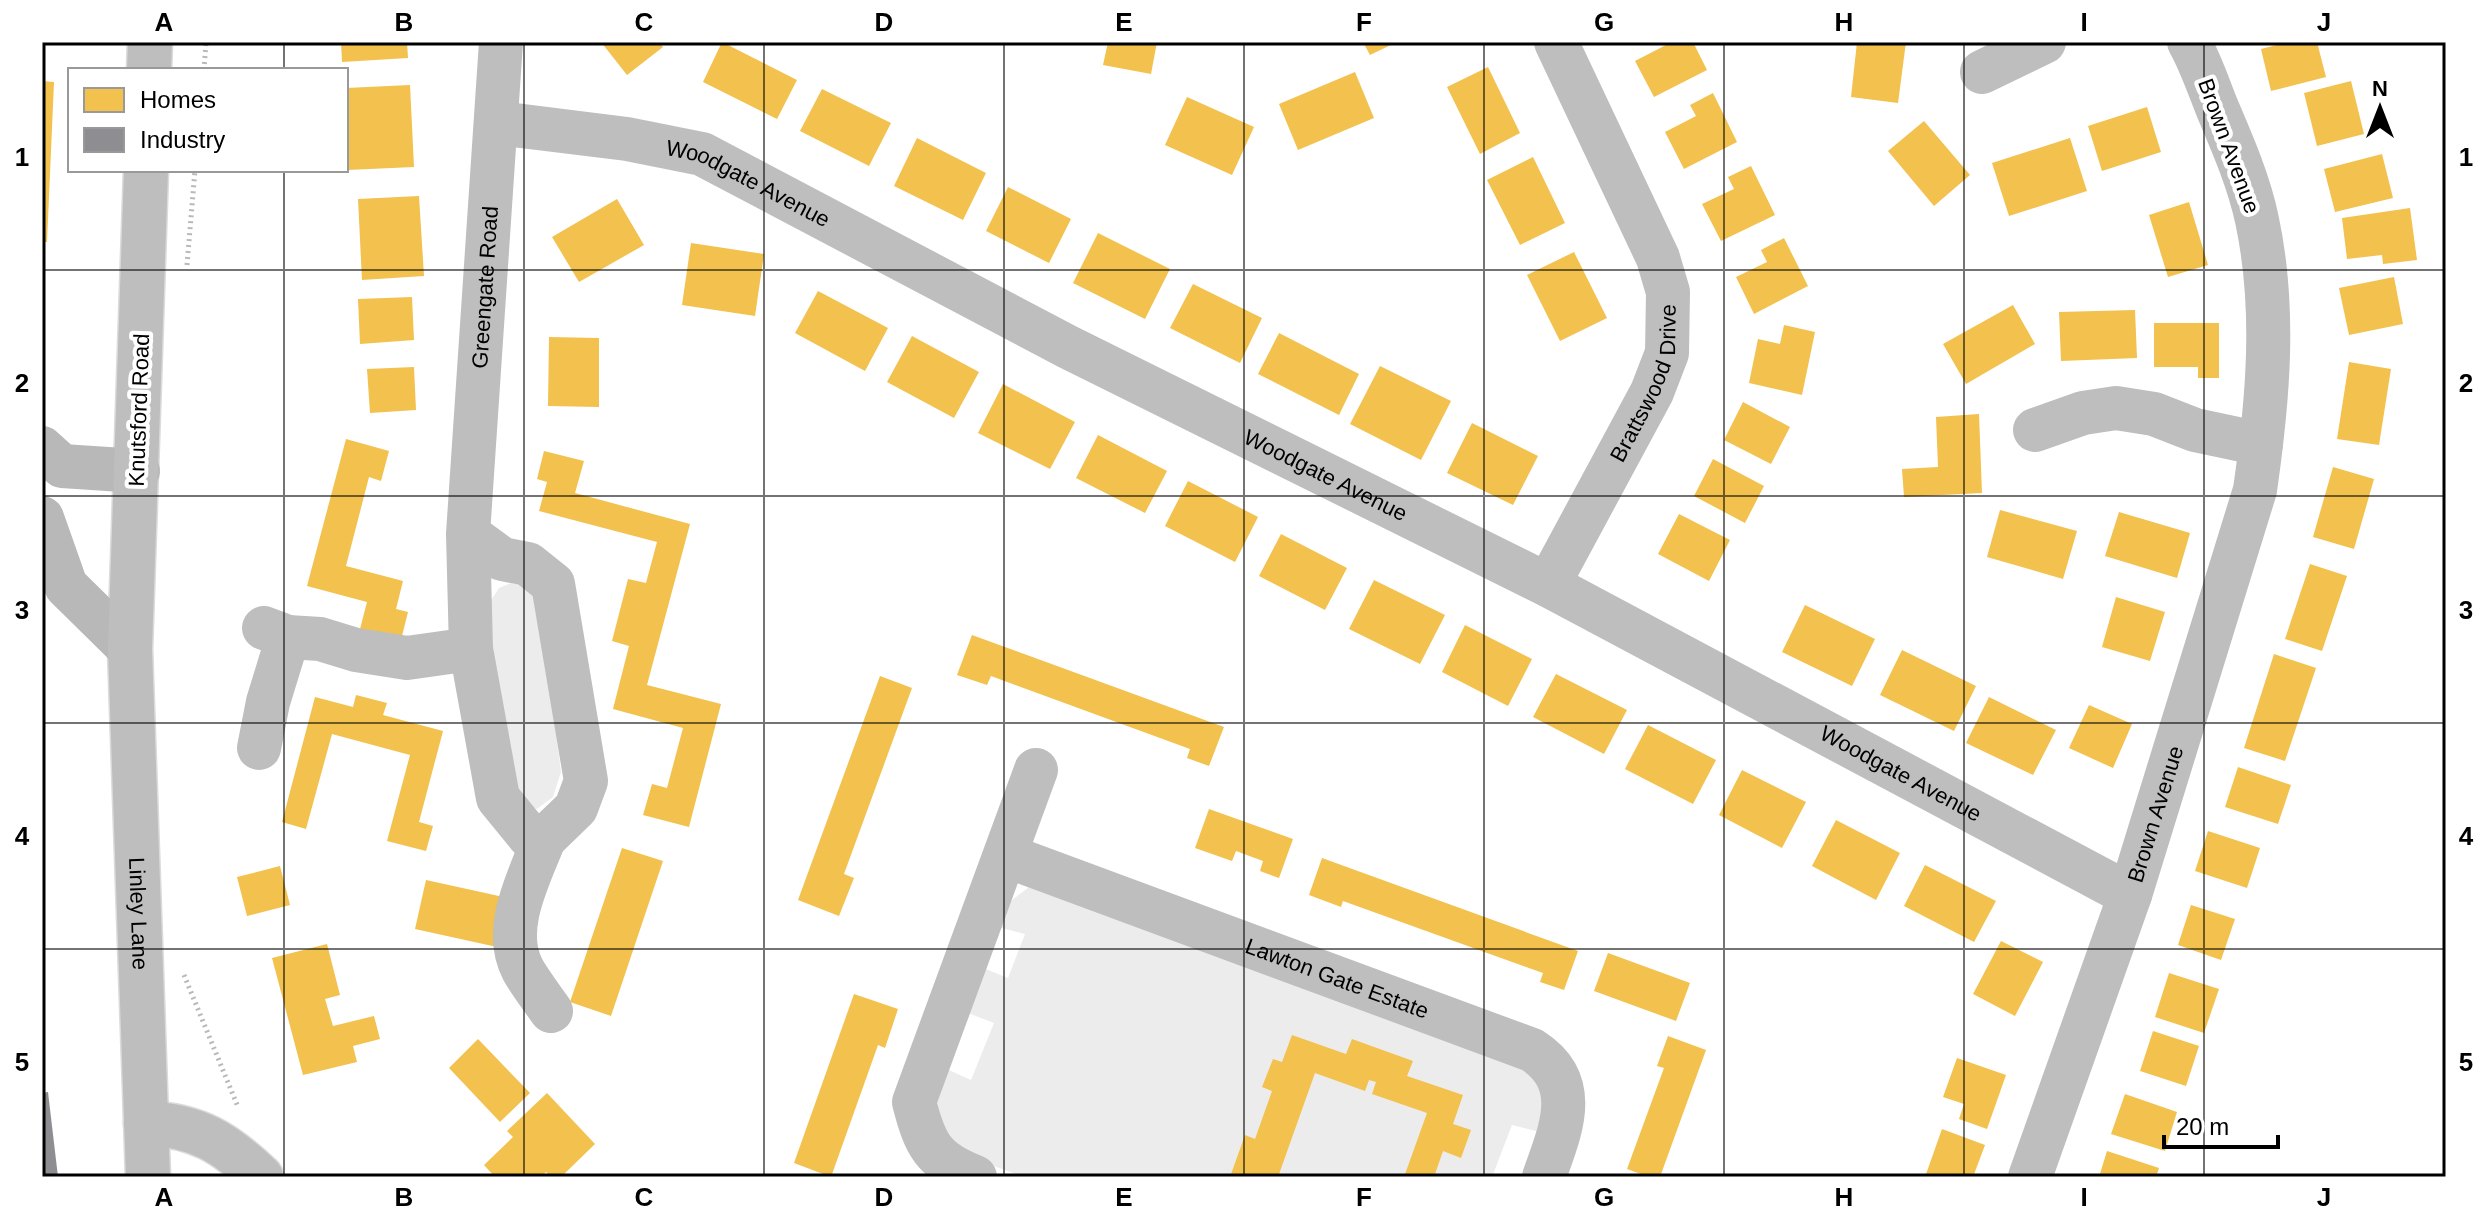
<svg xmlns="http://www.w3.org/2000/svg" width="2488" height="1219" font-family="Arial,sans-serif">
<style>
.green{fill:#ececec}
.homes{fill:#f2c14e}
.industry{fill:#8d8d92}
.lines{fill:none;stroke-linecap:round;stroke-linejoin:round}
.primary-casing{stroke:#dbdbdb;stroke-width:47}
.path{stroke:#b9b9b9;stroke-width:5;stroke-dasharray:2 4;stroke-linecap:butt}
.street{stroke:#bebebe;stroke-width:44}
.secondary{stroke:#b8b8b8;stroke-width:44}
.primary{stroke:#bebebe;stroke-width:44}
.grid{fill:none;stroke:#000;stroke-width:2;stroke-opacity:0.55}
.labels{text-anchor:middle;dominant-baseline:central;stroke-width:8;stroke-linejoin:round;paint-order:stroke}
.street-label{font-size:22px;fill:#000;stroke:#fff}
.neatline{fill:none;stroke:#000;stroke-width:3}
.grid-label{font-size:26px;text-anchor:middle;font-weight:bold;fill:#000}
</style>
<rect width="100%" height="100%" fill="#fff"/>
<g class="green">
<polygon points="511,583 527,586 539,603 561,772 553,797 537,809 524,804 508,773 488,605 499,588"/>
<polygon points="1029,887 1517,1055 1549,1095 1544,1133 1512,1125 1492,1177 1024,1177 955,1152 931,1099 940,1066 971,1080 994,1023 960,1010 978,966 1008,978 1025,934 994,926 1007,904"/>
</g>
<g class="homes">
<polygon points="341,42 407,42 408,58 342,62"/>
<polygon points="601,42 659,42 663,47 627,75"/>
<polygon points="722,42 797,80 777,119 703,82"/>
<polygon points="1108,42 1157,42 1151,74 1103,65"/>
<polygon points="1363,42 1397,42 1370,55"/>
<polygon points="1665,42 1693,42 1707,70 1654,97 1635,61 1666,45"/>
<polygon points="1857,42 1906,42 1898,103 1851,97"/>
<polygon points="2289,42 2317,42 2326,77 2271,91 2261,49"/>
<polygon points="1488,67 1520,133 1480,154 1447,87"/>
<polygon points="1355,72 1374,118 1298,150 1279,104"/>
<polygon points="42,81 54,82 47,242 42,242"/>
<polygon points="2351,81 2364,134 2317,146 2304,93"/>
<polygon points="410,85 414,167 347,170 346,88"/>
<polygon points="822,89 891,123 869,166 800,131"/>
<polygon points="1713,93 1737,142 1684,169 1665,132 1696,116 1690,105"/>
<polygon points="1187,97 1254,127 1232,175 1165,145"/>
<polygon points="2147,107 2161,152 2102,171 2088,126"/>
<polygon points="1924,121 1970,175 1934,206 1888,151"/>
<polygon points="917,138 986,173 963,220 894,186"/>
<polygon points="2070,138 2087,191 2009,216 1992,163"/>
<polygon points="2382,154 2393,198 2335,212 2324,169"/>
<polygon points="1533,157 1565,223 1520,245 1487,180"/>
<polygon points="1751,166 1775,215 1721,241 1702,204 1734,189 1728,177"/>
<polygon points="1008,187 1071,219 1049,263 986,231"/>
<polygon points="419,196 424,276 362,280 358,199"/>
<polygon points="617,199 644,245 579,282 552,237"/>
<polygon points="2189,202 2208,265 2168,277 2149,215"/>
<polygon points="2410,208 2417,260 2383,264 2382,255 2347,259 2342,218"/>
<polygon points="1098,233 1170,269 1145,319 1073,283"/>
<polygon points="1784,238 1808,286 1754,314 1736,277 1767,262 1761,250"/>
<polygon points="691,243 764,254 755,316 682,305"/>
<polygon points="1574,252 1607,318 1560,341 1527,275"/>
<polygon points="2394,277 2403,324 2349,335 2339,288"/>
<polygon points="1193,284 1262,318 1240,363 1170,328"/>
<polygon points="818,291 888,328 865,371 795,333"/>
<polygon points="412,297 414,340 360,344 358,299"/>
<polygon points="2013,305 2035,344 1966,384 1943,344"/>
<polygon points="2135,310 2137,358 2061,361 2059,312"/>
<polygon points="2154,323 2219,323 2219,378 2198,378 2198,367 2154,367"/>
<polygon points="1784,325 1815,332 1802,395 1749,383 1758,339 1780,344"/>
<polygon points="1279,333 1359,374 1339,415 1258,374"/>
<polygon points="912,336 979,372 954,418 887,382"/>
<polygon points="549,337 599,338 599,407 548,406"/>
<polygon points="2349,362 2391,369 2379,445 2337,439"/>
<polygon points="1380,366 1451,401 1421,460 1350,424"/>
<polygon points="414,367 416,410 370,413 367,369"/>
<polygon points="1003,384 1075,422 1050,469 978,433"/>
<polygon points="1743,402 1790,427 1771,464 1724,440"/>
<polygon points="1979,414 1982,493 1904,497 1902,469 1938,467 1936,417"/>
<polygon points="1472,423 1538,456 1513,505 1447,473"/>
<polygon points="1098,435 1167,471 1145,513 1076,478"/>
<polygon points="346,439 389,451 381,481 369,477 346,566 403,581 396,609 408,612 401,640 360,629 367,602 307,586"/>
<polygon points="544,451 584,461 575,493 690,524 647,685 721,704 689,827 643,815 652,784 667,788 683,728 613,709 629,646 612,641 628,579 646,583 657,542 539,511 547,482 537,479"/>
<polygon points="1713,459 1764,486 1745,523 1694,496"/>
<polygon points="2333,467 2374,479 2354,549 2313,537"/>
<polygon points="1188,481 1258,517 1235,562 1165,526"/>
<polygon points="2000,510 2077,531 2063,579 1987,557"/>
<polygon points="2119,512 2190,533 2177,578 2105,556"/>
<polygon points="1679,514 1730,540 1709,581 1658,554"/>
<polygon points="1281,534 1347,568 1325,610 1259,576"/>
<polygon points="2310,564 2347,576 2322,651 2285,639"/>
<polygon points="1374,580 1445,615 1420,664 1349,629"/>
<polygon points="2116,597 2165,612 2150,661 2102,647"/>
<polygon points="1805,605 1875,639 1852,686 1782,652"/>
<polygon points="1465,625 1532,659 1508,706 1442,672"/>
<polygon points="972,635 1224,727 1209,766 1187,758 1190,749 991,676 987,685 957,675"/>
<polygon points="1902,650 1976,686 1954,731 1880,695"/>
<polygon points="2274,654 2316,668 2285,761 2244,748"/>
<polygon points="1556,674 1627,710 1604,754 1533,717"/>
<polygon points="880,676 912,688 844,874 854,878 839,916 798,900"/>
<polygon points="356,695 387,703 383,715 443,731 419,822 433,826 426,851 387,841 410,755 332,734 306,829 282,822 315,697 353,707"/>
<polygon points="1989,697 2056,730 2033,775 1966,743"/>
<polygon points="2089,705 2132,724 2113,768 2069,748"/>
<polygon points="1648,725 1716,760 1693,804 1625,769"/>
<polygon points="2238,767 2291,785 2278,824 2225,807"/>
<polygon points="1742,770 1806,802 1782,848 1719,815"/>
<polygon points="1209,809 1293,839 1279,878 1260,871 1263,861 1236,851 1232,861 1195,848"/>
<polygon points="1836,820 1900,853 1876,900 1812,866"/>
<polygon points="2208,831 2260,848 2247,888 2195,871"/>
<polygon points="622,848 663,861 611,1016 570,1002"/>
<polygon points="1322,858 1578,951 1564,990 1540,982 1543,973 1343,901 1341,907 1309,895"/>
<polygon points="1925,865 1996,901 1974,942 1904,906"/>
<polygon points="280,866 290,905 247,916 237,877"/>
<polygon points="426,880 508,898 497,947 415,929"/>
<polygon points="2191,905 2235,919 2221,960 2178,945"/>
<polygon points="2001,941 2043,962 2015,1016 1973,994"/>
<polygon points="327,944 340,995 325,999 333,1026 374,1016 380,1039 353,1046 357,1062 303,1075 272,958"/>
<polygon points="1608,953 1690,983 1676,1021 1594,991"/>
<polygon points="2169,973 2219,989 2204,1033 2155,1017"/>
<polygon points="854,994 898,1009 885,1048 878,1045 831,1177 794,1163"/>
<polygon points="2153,1031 2199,1046 2186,1086 2140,1071"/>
<polygon points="1292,1035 1346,1054 1352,1039 1413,1061 1407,1076 1463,1095 1453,1124 1471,1130 1461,1158 1443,1151 1434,1177 1404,1177 1427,1113 1372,1094 1376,1082 1369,1080 1365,1091 1315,1073 1278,1177 1230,1177 1245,1135 1255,1139 1272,1091 1262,1087 1273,1059 1282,1062"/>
<polygon points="1668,1036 1706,1050 1660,1177 1649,1177 1627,1169 1664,1068 1657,1066"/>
<polygon points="478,1039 530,1093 500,1122 449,1068"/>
<polygon points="1957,1058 2006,1075 1987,1129 1959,1119 1964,1104 1943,1097"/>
<polygon points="547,1093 595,1144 561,1177 551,1177 546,1172 541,1177 495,1177 484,1165 513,1137 507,1131"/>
<polygon points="2125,1094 2177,1112 2165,1151 2111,1134"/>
<polygon points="1942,1129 1985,1145 1973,1177 1925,1177"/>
<polygon points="2107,1151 2159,1168 2156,1177 2099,1177"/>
</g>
<polygon class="industry" points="48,1092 58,1177 42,1177 42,1093"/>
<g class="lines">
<g class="primary-casing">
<g id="primary">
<polyline points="149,70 150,42"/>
<path id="s6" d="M146,170l-16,479 18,528"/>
<path d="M146,1123c52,3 78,19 115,54"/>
</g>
</g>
<g class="path">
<polyline points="204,70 206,42"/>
<polyline points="187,265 195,170"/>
<polyline points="184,975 238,1107"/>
</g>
<g class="street">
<polyline points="1982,72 2044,42"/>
<path id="s1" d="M498,123l129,16 75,15 366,193 480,238 582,310"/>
<polyline points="2035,430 2083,413 2116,408 2154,414 2195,430 2261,444"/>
<path id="s2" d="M468,534l34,25 26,5 25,20 33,197 -10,27 -32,31 -15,-3 -31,-38 -27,-149 -3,-115 33,-492"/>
<path id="s3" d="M1548,585l104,-193 15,-39 1,-61 -10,-34 -102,-216"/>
<polyline points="264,628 288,637 320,639 356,650 407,658 471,649"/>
<polyline points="259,748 268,702 288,637"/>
<path d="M544,839c-15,39 -43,90 -21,131 8,14 19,28 28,41"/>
<path id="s4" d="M1007,856l525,194c51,33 28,81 12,127"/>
<path d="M975,1177c-42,-16 -50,-32 -61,-75l122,-332"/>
<path id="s5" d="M2030,1177l100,-282 125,-405c13,-90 21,-181 2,-270 -8,-38 -24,-75 -39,-110 -9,-22 -17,-47 -29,-68"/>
</g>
<g class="secondary">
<polyline points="42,448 62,466 138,471"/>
<polyline points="42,518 66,586 130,649"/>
</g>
<use href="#primary" class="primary"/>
</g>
<path class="grid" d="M284,42v28M524,42v1135M764,42v1135M1004,42v1135M1244,42v1135M1484,42v1135M1724,42v1135M1964,42v1135M2204,42v1135M284,170v1007M42,270h2404M42,496h2404M42,723h2404M42,949h2404"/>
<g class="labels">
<g class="street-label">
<text transform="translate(2229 146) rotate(70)">Brown Avenue</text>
<text stroke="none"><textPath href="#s1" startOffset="260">Woodgate Avenue</textPath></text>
<text stroke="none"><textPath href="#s2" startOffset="952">Greengate Road</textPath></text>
<text stroke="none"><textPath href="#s3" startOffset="226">Brattswood Drive</textPath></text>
<text transform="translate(139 410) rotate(-88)">Knutsford Road</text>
<text stroke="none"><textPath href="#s1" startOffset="908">Woodgate Avenue</textPath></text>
<text stroke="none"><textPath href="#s1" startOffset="1556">Woodgate Avenue</textPath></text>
<text stroke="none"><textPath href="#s5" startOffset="384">Brown Avenue</textPath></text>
<text stroke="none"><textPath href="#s6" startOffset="744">Linley Lane</textPath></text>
<text stroke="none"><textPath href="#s4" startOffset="352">Lawton Gate Estate</textPath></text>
</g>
</g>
<rect width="2488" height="1219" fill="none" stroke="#ffffff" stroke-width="88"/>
<rect x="68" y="68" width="280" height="104" fill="#ffffff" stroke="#999999" stroke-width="2"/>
<rect x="84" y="88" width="40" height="24" fill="#f2c14e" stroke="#999999" stroke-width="2"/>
<text x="140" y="108" font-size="24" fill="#000000">Homes</text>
<rect x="84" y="128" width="40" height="24" fill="#8d8d92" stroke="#999999" stroke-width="2"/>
<text x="140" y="148" font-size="24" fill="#000000">Industry</text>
<g transform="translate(2380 108)" stroke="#ffffff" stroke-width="6" paint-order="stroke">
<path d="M0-6L14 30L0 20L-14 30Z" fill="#000000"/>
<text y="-12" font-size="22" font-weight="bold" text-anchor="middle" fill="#000000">N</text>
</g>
<path d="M2164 1135v12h114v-12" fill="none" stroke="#000000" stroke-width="4"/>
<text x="2176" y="1135" font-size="24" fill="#000000" stroke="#ffffff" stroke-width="6" paint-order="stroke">20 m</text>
<rect x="44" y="44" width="2400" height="1131" class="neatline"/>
<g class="grid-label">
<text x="164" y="31">A</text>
<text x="404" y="31">B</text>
<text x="644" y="31">C</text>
<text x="884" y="31">D</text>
<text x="1124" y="31">E</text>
<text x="1364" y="31">F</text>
<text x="1604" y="31">G</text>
<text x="1844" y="31">H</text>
<text x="2084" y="31">I</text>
<text x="2324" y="31">J</text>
<text x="22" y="166">1</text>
<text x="2466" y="166">1</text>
<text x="22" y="392">2</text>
<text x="2466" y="392">2</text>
<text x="22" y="619">3</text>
<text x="2466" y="619">3</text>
<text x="22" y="845">4</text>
<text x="2466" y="845">4</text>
<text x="22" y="1071">5</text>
<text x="2466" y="1071">5</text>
<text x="164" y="1206">A</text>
<text x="404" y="1206">B</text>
<text x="644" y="1206">C</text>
<text x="884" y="1206">D</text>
<text x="1124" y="1206">E</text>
<text x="1364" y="1206">F</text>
<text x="1604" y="1206">G</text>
<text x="1844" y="1206">H</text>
<text x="2084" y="1206">I</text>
<text x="2324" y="1206">J</text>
</g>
</svg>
